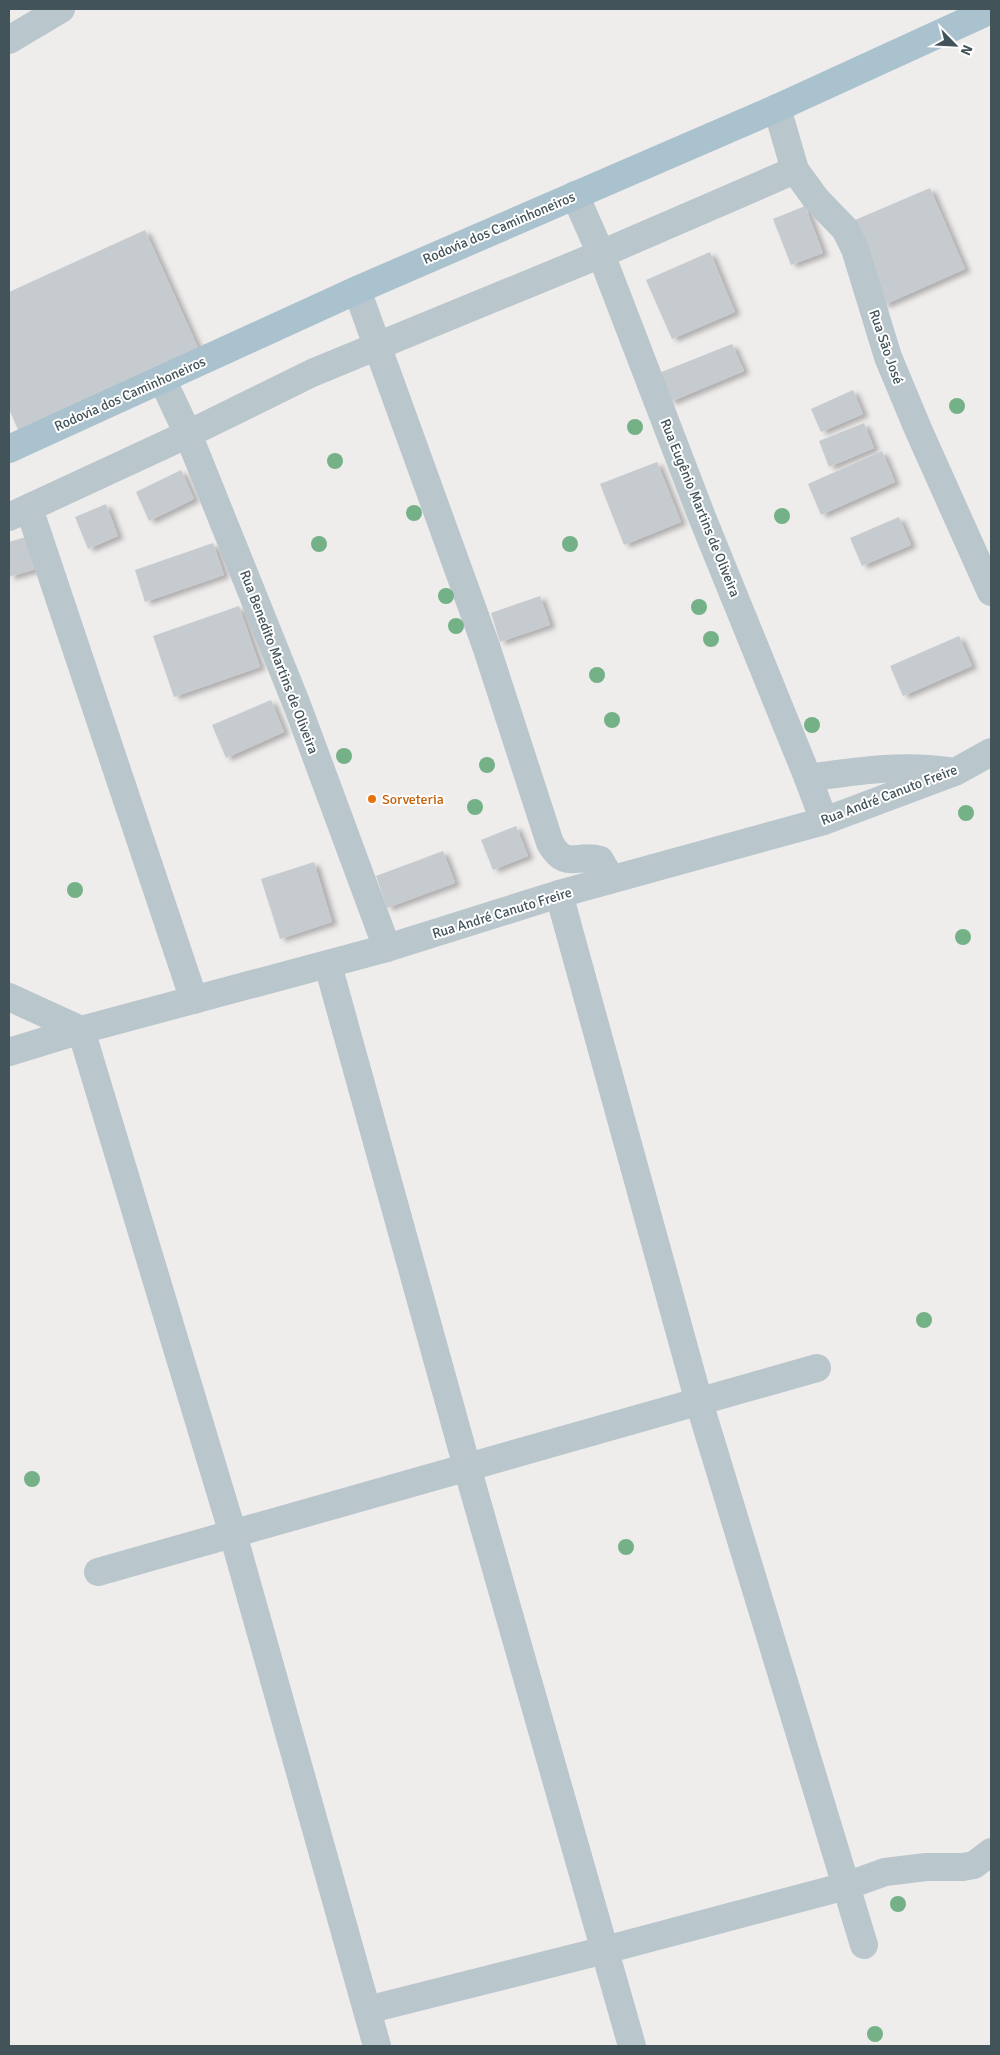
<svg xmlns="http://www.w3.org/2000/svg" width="1000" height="2055" font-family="Signika,sans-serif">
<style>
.building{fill:#c5cbcf;filter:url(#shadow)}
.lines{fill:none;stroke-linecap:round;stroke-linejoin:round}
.minor{stroke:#b9c7cd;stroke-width:28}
.major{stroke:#a9c2ce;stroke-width:28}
.tree{fill:#74b187}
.food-dot{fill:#e8710a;stroke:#fff;stroke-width:2}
.labels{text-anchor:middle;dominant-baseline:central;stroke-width:4;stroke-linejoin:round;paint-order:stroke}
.street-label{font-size:14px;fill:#43535a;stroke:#fff}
.food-label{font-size:14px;fill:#c56008;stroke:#fff;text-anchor:start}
</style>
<defs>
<filter id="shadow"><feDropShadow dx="5.5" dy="3" stdDeviation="2.5" flood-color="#0004"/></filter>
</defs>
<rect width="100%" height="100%" fill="#efecec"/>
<g class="building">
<polygon points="930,188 965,269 884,305 848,223"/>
<polygon points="805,206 823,253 791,265 773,219"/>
<polygon points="145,230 199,350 19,432 9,409 9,292"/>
<polygon points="710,252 735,312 672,339 646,280"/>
<polygon points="732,344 744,371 670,402 659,373"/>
<polygon points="853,390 863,414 821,432 811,409"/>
<polygon points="864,423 874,448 829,467 819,441"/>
<polygon points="882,451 895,482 821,515 808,484"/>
<polygon points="657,462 681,522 624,545 600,484"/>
<polygon points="181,470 194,499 149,521 136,492"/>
<polygon points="106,504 118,536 88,549 75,517"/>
<polygon points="899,517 911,545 862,566 850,538"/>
<polygon points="26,537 36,569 9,577 9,542"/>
<polygon points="213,543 224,575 145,602 135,570"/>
<polygon points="540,596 550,625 500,642 491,613"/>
<polygon points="239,606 260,667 174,697 153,636"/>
<polygon points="959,636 972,666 903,696 890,666"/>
<polygon points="271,700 284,732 226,758 212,725"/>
<polygon points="516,826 528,856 493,870 481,840"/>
<polygon points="443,851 455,883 387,908 376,876"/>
<polygon points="314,862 332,922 280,939 261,879"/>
</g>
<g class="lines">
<g class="minor">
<polyline points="9,40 61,9"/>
<polyline points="777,108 795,170 816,199 845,229 855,249 888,357 918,429 991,592"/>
<polyline points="575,195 601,254 702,517 808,778 824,821"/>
<path d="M357,290l129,356 64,197c16,28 27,10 50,17l11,19"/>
<polyline points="162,379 188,434 297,705 387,948"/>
<polyline points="29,508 194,1000"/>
<polyline points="9,517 188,434 312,373 601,254 795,170"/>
<path d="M808,778c48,-7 93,-14 141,-7"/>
<polyline points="559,894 699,1402 864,1945"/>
<polyline points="328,965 467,1467 632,2046"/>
<polyline points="9,997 81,1030 387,948 559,894 824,821 955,772 991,752"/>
<polyline points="9,1052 81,1030 233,1534 377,2046"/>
<polyline points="98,1572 817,1368"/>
<polyline points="367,2010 605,1950 846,1886 885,1872 926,1867 963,1867 974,1865 991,1852"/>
</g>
<polyline class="major" points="9,449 357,290 777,108 991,10"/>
</g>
<g class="tree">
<circle cx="957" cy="406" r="8"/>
<circle cx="635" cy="427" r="8"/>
<circle cx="335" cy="461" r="8"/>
<circle cx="414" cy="513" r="8"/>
<circle cx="782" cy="516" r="8"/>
<circle cx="319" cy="544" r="8"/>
<circle cx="570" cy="544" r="8"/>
<circle cx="446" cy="596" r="8"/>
<circle cx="699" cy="607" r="8"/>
<circle cx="456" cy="626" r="8"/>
<circle cx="711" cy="639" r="8"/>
<circle cx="597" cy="675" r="8"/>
<circle cx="612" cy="720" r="8"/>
<circle cx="812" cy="725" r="8"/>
<circle cx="344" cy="756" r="8"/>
<circle cx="487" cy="765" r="8"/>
<circle cx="475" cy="807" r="8"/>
<circle cx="966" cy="813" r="8"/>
<circle cx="75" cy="890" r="8"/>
<circle cx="963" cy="937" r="8"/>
<circle cx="924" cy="1320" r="8"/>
<circle cx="32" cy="1479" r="8"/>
<circle cx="626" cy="1547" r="8"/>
<circle cx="898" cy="1904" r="8"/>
<circle cx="875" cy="2034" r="8"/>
</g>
<circle class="food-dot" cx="372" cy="799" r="5"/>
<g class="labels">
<g class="street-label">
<text transform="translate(499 228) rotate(-23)">Rodovia dos Caminhoneiros</text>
<text transform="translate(886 347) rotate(71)">Rua São José</text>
<text transform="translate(130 394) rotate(-24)">Rodovia dos Caminhoneiros</text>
<text transform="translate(700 508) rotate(68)">Rua Eugênio Martins de Oliveira</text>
<text transform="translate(279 662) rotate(69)">Rua Benedito Martins de Oliveira</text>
<text transform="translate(889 795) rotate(-21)">Rua André Canuto Freire</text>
<text transform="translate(502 913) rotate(-17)">Rua André Canuto Freire</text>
</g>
<g class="food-label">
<text x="382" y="799">Sorveteria</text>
</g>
</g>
<rect width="1000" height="2055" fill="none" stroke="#43535a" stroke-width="20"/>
<g transform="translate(955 45) rotate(114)" stroke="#ffffff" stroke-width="4" paint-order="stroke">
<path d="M0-4L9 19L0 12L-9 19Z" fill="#43535a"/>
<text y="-8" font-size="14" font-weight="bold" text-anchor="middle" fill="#43535a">N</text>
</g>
</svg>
